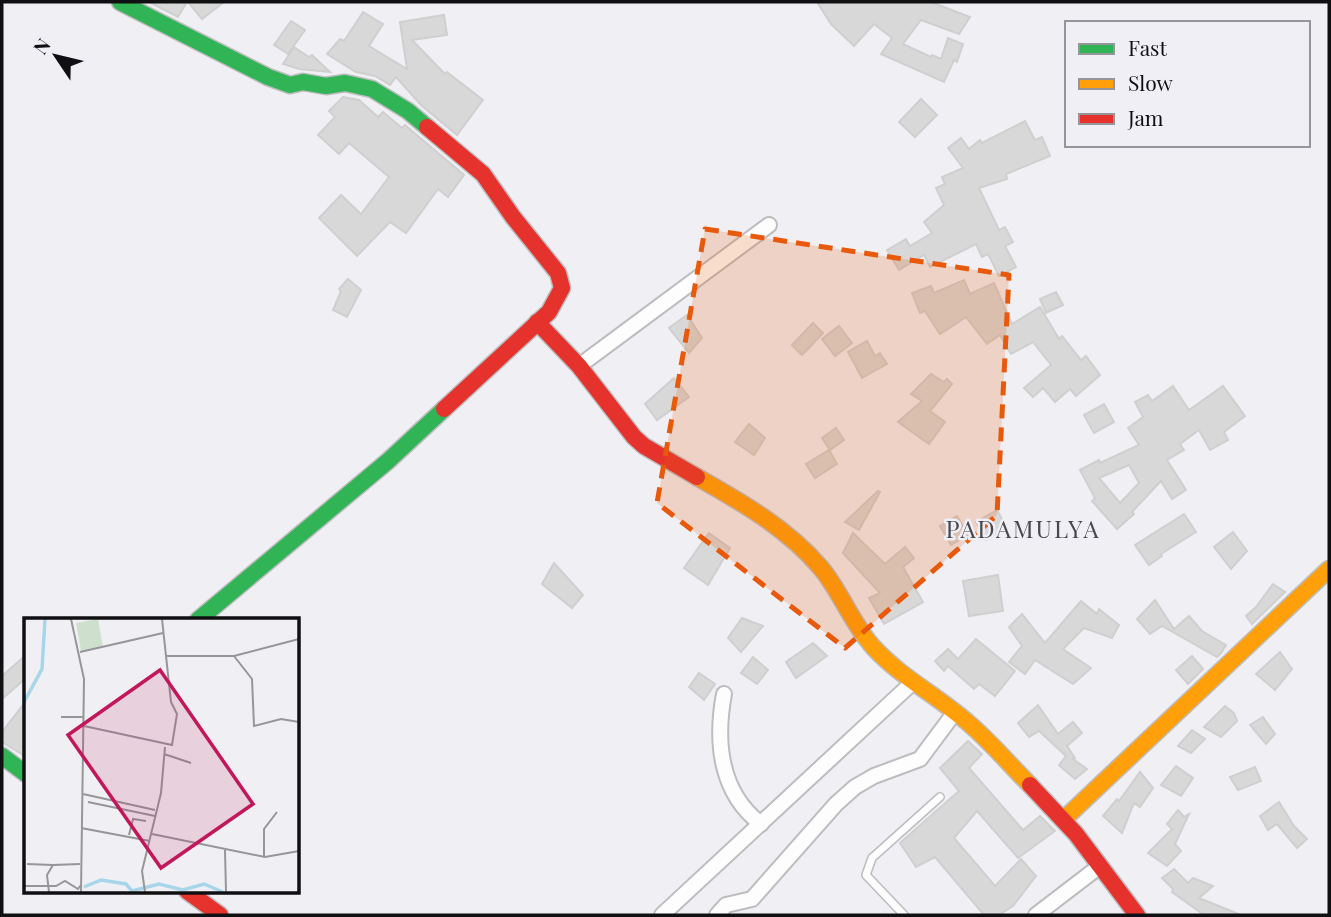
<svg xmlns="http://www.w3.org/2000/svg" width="1331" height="917" font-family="'Playfair Display',serif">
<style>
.building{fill:#d8d8d8;stroke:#d0cfd0;stroke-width:2;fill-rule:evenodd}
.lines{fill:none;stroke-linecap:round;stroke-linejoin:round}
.lane-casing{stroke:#bdbdc0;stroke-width:10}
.street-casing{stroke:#bdbdc0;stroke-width:18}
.fast-casing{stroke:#bdbdc0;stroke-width:19}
.slow-casing{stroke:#bdbdc0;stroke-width:19}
.jam-casing{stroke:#bdbdc0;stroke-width:19}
.lane{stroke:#fdfdfd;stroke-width:7}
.street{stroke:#fdfdfd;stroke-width:14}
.fast{stroke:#30b455;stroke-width:16}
.slow{stroke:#ff9f0a;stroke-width:16}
.jam{stroke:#e5322d;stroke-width:16}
.marked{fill:#e8590c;fill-opacity:0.2;stroke:#e8590c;stroke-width:5;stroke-dasharray:14 9;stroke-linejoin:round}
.labels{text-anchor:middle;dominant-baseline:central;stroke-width:5;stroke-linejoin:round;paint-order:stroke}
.quarter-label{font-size:24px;letter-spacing:2px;fill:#48484d;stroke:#efeff5}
.inset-river{fill:none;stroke:#a7d5ea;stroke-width:3.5}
.inset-road{fill:none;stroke:#96969a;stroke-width:2}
.view{fill:#c2185b;fill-opacity:0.15;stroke:#c2185b;stroke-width:3.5}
.inset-edge{fill:none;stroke:#101012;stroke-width:3.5}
</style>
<rect width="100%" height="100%" fill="#f0f0f4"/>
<g class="building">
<polygon points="149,2 187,2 178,17"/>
<polygon points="188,2 224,2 202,19"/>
<polygon points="817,2 931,2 970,17 959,34 921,20 903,44 931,57 932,55 941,59 948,38 963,44 957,62 954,60 944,82 881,54 892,38 874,24 854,46 831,24"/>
<polygon points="363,12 383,24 369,46 407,69 400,22 444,15 447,35 412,40 445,74 447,72 483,100 457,135 421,105 396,77 390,85 375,76 356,72 327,54 340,39 344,41"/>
<polygon points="291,21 305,30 288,54 274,45"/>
<polygon points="294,47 309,57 312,55 330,72 299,69 283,64"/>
<polygon points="343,97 359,100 378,117 383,112 402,128 405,125 464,175 448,197 438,189 406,233 390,222 357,256 319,218 341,195 361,214 389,177 349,143 339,154 318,135 335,117 329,111"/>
<polygon points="921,99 937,115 915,137 899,122"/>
<polygon points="1025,121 1035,140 1042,137 1050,156 1006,174 1007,179 979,188 999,230 1005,227 1013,242 1005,246 1016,267 999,276 988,254 982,257 976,244 930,267 924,255 899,270 887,250 906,239 910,246 932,233 924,222 944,205 936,188 945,184 942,177 963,168 948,148 961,138 969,149 980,140 982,143"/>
<polygon points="348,279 361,290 347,317 333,310 341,291 339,289"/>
<polygon points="964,280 970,294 994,283 1012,324 1040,307 1059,339 1062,336 1081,360 1086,356 1100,375 1076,396 1070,389 1055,402 1043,388 1033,397 1024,388 1051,365 1033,342 1011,354 1000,335 987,344 966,317 940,334 925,311 920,313 912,293 931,286 934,293"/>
<polygon points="1056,292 1063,305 1046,313 1040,299"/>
<polygon points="687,315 702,338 689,353 669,328"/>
<polygon points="813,323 823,333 802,355 792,345"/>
<polygon points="839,326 852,343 835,356 822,339"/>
<polygon points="867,341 875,356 880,353 887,364 862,378 848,352"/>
<polygon points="931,374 944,382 947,379 952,384 930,411 945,422 929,444 898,422 922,401 911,394"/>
<polygon points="674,378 689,397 657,420 645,404"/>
<path d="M1173,386l16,24 34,-24 22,30 -21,16 4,8 -18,10 -11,-20 -19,14 4,6 -17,10 19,30 -14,9 -11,-18 -29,31 2,2 -17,15 -25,-28 3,-3 -15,-28 19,-10 1,3 39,-18 -11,-17 15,-11 -8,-15 13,-7 4,6zM1129,465l10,18 -19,20 -21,-25z"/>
<polygon points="1104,404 1114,422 1094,433 1084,415"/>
<polygon points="749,424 765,438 754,455 735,442"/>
<polygon points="836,428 844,440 830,450 822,438"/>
<polygon points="829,450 837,464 815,478 806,464"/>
<polygon points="878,491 880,492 859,530 845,522"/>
<polygon points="997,510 1007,528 986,540 976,522"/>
<polygon points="1184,514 1196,532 1161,554 1162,556 1149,565 1135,545"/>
<polygon points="957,516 968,535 951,545 940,526"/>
<polygon points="1233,532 1247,551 1231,569 1214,547"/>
<polygon points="709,533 730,548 708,585 684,568"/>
<polygon points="853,533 885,564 905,547 914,558 903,567 923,602 884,624 869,598 880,593 843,553"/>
<polygon points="554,563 583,595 572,608 542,584"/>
<polygon points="998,575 1003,611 969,616 963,581"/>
<polygon points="1273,584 1285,592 1252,624 1246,616 1256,607"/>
<polygon points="1155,600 1174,629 1189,616 1202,631 1226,645 1221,653 1217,657 1162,626 1150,634 1137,619"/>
<polygon points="1081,601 1097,614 1099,609 1119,625 1112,638 1084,628 1063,649 1091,668 1073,684 1035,660 1025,674 1009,662 1022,646 1009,627 1022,614 1045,643"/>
<polygon points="742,618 763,626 741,652 728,638"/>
<polygon points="976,639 1015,671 995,696 979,684 974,689 948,666 944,671 935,661 948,649 958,659"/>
<polygon points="813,643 827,656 796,678 786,662"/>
<polygon points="1280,652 1292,669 1275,690 1256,674"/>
<polygon points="26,655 26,678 2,699 2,676"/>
<polygon points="1192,656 1203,669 1188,684 1176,670"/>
<polygon points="753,657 768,670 757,684 741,673"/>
<polygon points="699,673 715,684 704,700 689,687"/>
<polygon points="26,701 26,751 23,755 2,742 2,732"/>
<polygon points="1038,705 1058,734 1073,722 1082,733 1067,746 1075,758 1073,759 1087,769 1075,779 1059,765 1066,756 1039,731 1029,737 1018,723"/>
<polygon points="1225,706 1234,713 1237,721 1221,737 1204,727"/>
<polygon points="1263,717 1275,734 1266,744 1250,725"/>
<polygon points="1192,730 1205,739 1191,753 1178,746"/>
<polygon points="968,741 982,754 969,768 1023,830 1040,816 1055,831 1018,858 977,811 954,838 995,886 1021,859 1036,876 1013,906 999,915 984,915 935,857 916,867 900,843 959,791 940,768"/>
<polygon points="1176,766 1193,778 1181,796 1161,785"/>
<polygon points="1255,767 1261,781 1238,790 1230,777"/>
<polygon points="1140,772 1153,788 1140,807 1134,803 1122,833 1103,816 1117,799 1119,801"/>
<polygon points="1279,802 1294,826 1307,839 1297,848 1277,824 1268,830 1260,816"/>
<polygon points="1178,810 1184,817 1189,814 1175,844 1181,851 1167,866 1148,853 1172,829 1167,824"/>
<polygon points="1174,869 1188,883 1193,878 1213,886 1199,898 1241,915 1204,915 1172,892 1173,889 1162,878"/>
</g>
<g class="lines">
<g class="lane-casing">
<polyline id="lane" points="904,915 866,875 872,858 940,797"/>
</g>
<g class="street-casing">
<g id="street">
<polyline points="579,366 769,225"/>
<path d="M724,694c-9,48 -4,99 37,130"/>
<polyline points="662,915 912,683"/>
<polyline points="717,915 726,905 752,899 836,804 855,787 874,776 920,759 955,712"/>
<polyline points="1036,915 1100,866"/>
</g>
</g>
<g class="fast-casing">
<g id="fast">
<polyline points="120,2 268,77 290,85 303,82 326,86 345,83 372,89 408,111 427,127"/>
<polyline points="198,620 388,461 444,409"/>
<polyline points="2,756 26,774"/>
</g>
</g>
<g class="slow-casing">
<g id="slow">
<path d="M697,477c44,25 90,51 124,91 20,24 31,56 53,80 28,30 62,47 92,73 23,19 43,43 64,64"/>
<polyline points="1063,820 1329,569"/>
</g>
</g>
<g class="jam-casing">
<g id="jam">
<polyline points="427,127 483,174 513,217 558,273 562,288 549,312 444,409"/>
<polyline points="537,322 579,366 634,437 644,446 697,477"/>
<polyline points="1030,785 1076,834 1137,915"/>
<polyline points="187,891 220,915"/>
</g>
</g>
<use href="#lane" class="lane"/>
<use href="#street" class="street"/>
<use href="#fast" class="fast"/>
<use href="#slow" class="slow"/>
<use href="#jam" class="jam"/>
</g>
<path class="marked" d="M705,229l304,46 -12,240 -152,133 -188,-145z"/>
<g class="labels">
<g class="quarter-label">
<text x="1023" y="528">PADAMULYA</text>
</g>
</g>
<g transform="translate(24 618)">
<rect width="275" height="275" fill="#f0f0f4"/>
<path d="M74,1l5,28 -22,4 -5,-28z" fill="#cfdfce"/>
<path class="inset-river" d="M0,84l18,-33 3,-50M60,269l17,-7 25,4 6,7 27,-7 24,6 21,-6 19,8"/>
<path class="inset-road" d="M47,1l13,60 -3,213M56,34l83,-19M142,38h68l65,-17M210,38l18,23 2,47 27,-7 18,3M37,99h23M60,108l88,19 5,-31 -6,-12 -9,-83M140,136l27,9M59,176l72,16M64,184l67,14M57,210l69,13M128,216l113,23 34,-6M105,217l4,-16 13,2M201,232l1,42M240,239v-28l13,-17M3,246l26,1M0,268h32l9,-5 13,8 3,-4M25,274l-2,-17 6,-10 27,-1M121,274l-3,-21 19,-78 4,-46"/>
<path class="view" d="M136,52l93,134 -92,64 -93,-133z"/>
<rect width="275" height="275" class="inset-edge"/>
</g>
<rect width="1331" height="917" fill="none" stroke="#101012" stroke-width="7"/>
<rect x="1065" y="21" width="245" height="126" fill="#efeff5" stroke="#96969a" stroke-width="2"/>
<rect x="1079" y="44" width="35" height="10" fill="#30b455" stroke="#96969a" stroke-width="2"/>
<text x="1128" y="56" font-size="21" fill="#101012">Fast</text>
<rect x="1079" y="79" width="35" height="10" fill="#ff9f0a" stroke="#96969a" stroke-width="2"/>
<text x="1128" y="91" font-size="21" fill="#101012">Slow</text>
<rect x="1079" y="114" width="35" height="10" fill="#e5322d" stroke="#96969a" stroke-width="2"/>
<text x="1128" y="126" font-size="21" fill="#101012">Jam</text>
<g transform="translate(56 56) rotate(305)" stroke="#efeff5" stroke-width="5" paint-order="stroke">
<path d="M0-5L12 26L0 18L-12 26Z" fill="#101012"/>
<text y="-10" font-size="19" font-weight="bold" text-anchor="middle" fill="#101012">N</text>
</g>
</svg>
